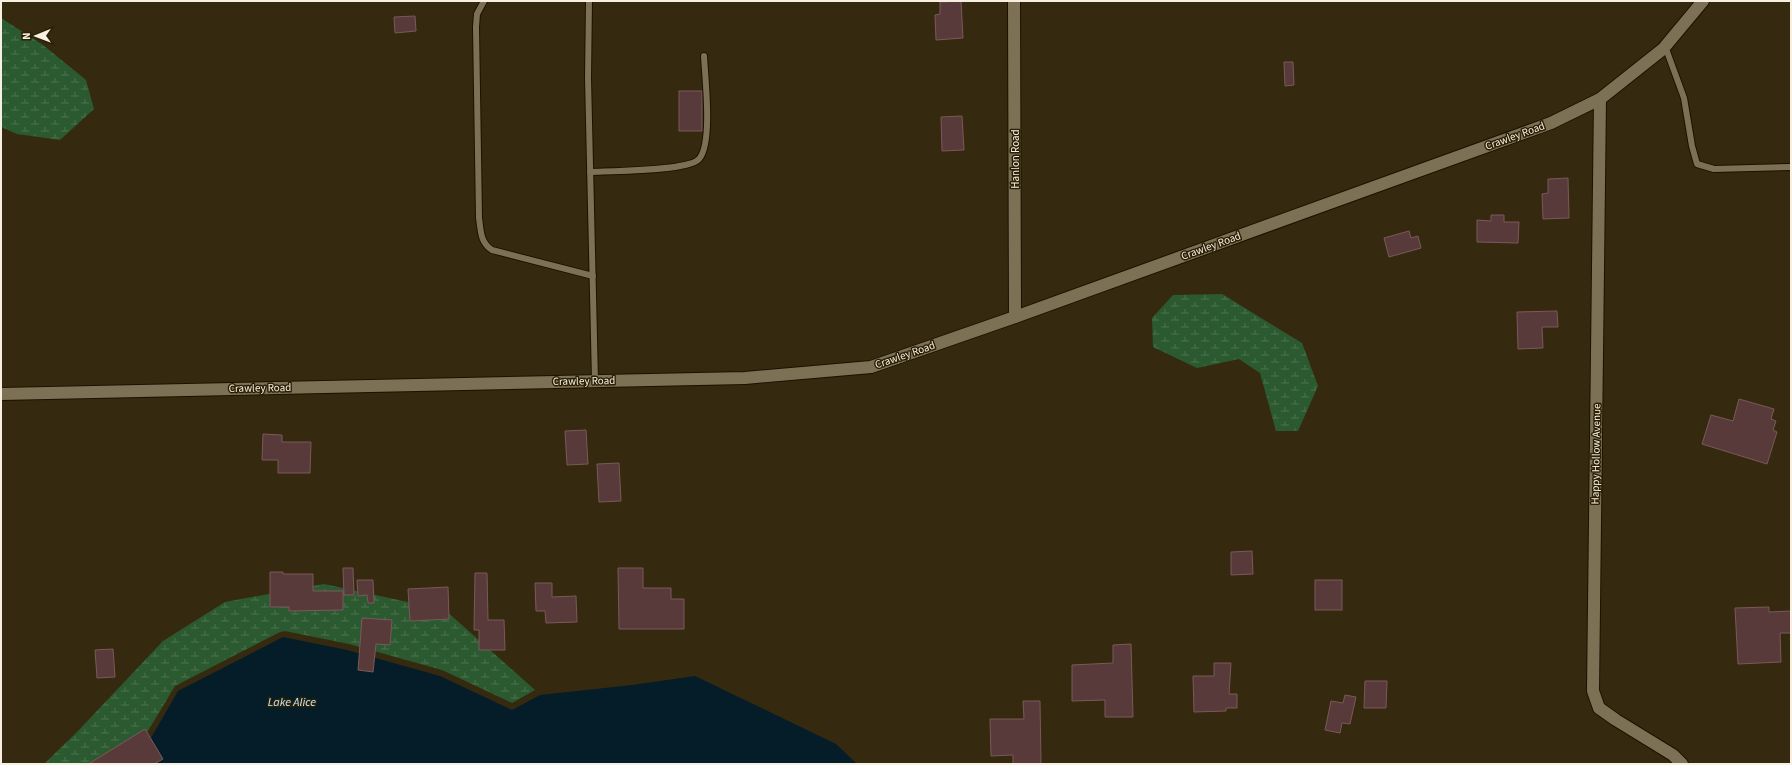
<svg xmlns="http://www.w3.org/2000/svg" width="1792" height="765" font-family="'Source Sans 3',sans-serif">
<style>
.wetland{fill:url(#wetland-marsh)}
.water{fill:#051d29}
.building{fill:#593a3a;stroke:#7a5958}
.lines{fill:none;stroke-linecap:round;stroke-linejoin:round}
.lane-casing{stroke:#1c1200;stroke-width:8}
.street-casing{stroke:#1c1200;stroke-width:14}
.secondary-casing{stroke:#1c1200;stroke-width:14}
.lane{stroke:#7d7155;stroke-width:6}
.street{stroke:#7d7155;stroke-width:12}
.secondary{stroke:#7d7155;stroke-width:12}
.labels{text-anchor:middle;dominant-baseline:central;stroke-width:3;stroke-linejoin:round;paint-order:stroke}
.street-label{font-size:11px;fill:#f7f0e0;stroke:#2b2006}
.water-label{font-size:12px;font-style:italic;fill:#c1e7fd;stroke:#2b2006}
</style>
<defs>
<pattern id="wetland-marsh" width="20" height="14" patternUnits="userSpaceOnUse"><rect width="20" height="14" fill="#2b5a30"/><path d="M1 5h8M5 5V1M11 12h8M15 12V8" fill="none" stroke="#4a724e"/></pattern>
</defs>
<rect width="100%" height="100%" fill="#352a10"/>
<g class="wetland">
<polygon points="1,18 43,45 86,80 94,109 60,140 17,134 1,127"/>
<polygon points="1222,294 1302,343 1318,386 1298,431 1276,431 1260,373 1239,359 1197,368 1153,347 1152,318 1173,295"/>
<polygon points="324,584 445,610 535,690 512,703 442,670 349,644 285,631 280,632 175,686 128,764 44,764 78,731 163,641 225,602"/>
</g>
<polygon class="water" points="283,637 347,650 440,676 512,710 540,695 632,685 695,676 836,744 857,764 136,764 178,691"/>
<g class="building">
<polygon points="961,1 963,38 936,40 935,15 940,14 940,2"/>
<polygon points="415,16 416,31 395,33 394,17"/>
<polygon points="1284,62 1293,62 1294,85 1285,86"/>
<rect x="679" y="91" width="23" height="40"/>
<polygon points="962,116 964,150 942,151 941,117"/>
<polygon points="1568,178 1569,218 1543,219 1542,194 1548,193 1548,179"/>
<polygon points="1491,215 1504,215 1504,222 1519,222 1518,243 1477,242 1477,220 1491,221"/>
<polygon points="1409,231 1411,238 1418,236 1421,248 1389,257 1384,238"/>
<polygon points="1557,311 1558,327 1542,327 1543,348 1518,349 1517,312"/>
<polygon points="1739,399 1774,409 1771,419 1776,421 1773,430 1777,432 1767,464 1702,444 1711,415 1733,421"/>
<polygon points="586,430 588,464 567,465 565,431"/>
<polygon points="263,434 282,435 282,442 311,442 310,473 278,473 278,460 262,460"/>
<polygon points="619,463 621,501 599,502 597,464"/>
<polygon points="1252,551 1253,574 1231,575 1231,552"/>
<polygon points="343,568 353,568 354,595 344,595"/>
<polygon points="618,568 643,568 643,588 671,588 671,599 684,599 684,629 619,629"/>
<polygon points="270,572 283,572 283,574 313,574 313,591 343,591 343,610 289,611 289,607 270,607"/>
<polygon points="475,573 487,573 488,620 504,620 505,650 479,650 479,630 474,630"/>
<polygon points="357,580 373,580 374,603 368,603 367,595 358,596"/>
<rect x="1315" y="580" width="27" height="30"/>
<polygon points="535,583 552,583 552,597 576,596 577,622 546,623 545,611 536,611"/>
<polygon points="448,587 449,619 410,621 408,589"/>
<polygon points="1769,607 1769,612 1791,611 1791,633 1780,633 1781,662 1738,664 1735,608"/>
<polygon points="362,618 392,620 390,645 376,644 373,672 358,670"/>
<polygon points="1131,644 1133,717 1105,717 1105,700 1072,701 1072,665 1113,663 1113,645"/>
<polygon points="113,649 115,677 97,678 95,650"/>
<polygon points="1214,663 1231,663 1229,694 1237,694 1237,708 1226,708 1226,711 1194,712 1193,676 1214,676"/>
<polygon points="1365,681 1387,681 1386,708 1364,708"/>
<polygon points="1345,695 1356,697 1350,724 1342,723 1340,733 1325,730 1331,701 1343,703"/>
<polygon points="1023,701 1040,701 1041,764 1013,764 1013,755 991,756 990,719 1024,719"/>
<polygon points="145,729 163,759 154,764 91,764 90,763"/>
</g>
<g class="lines">
<g class="lane-casing">
<g id="lane">
<path d="M484,1l-7,13 -1,13 3,191c2,13 1,24 13,32l101,26"/>
<polyline points="589,1 588,78 595,381"/>
<polyline points="1665,46 1684,98 1692,146 1697,164 1714,169 1791,167"/>
<path d="M590,172c20,-1 99,-1 109,-13 14,-15 6,-82 5,-103"/>
</g>
</g>
<g class="street-casing">
<g id="street">
<polyline points="1014,1 1015,317"/>
<polyline points="1600,99 1593,691 1599,708 1616,720 1673,755 1682,764"/>
</g>
</g>
<g class="secondary-casing">
<polyline id="secondary" points="1,394 745,378 871,367 1015,317 1551,123 1600,99 1663,49 1703,1"/>
</g>
<use href="#lane" class="lane"/>
<use href="#street" class="street"/>
<use href="#secondary" class="secondary"/>
</g>
<g class="labels">
<g class="street-label">
<text transform="translate(1515 136) rotate(-20)">Crawley Road</text>
<text transform="translate(1015 159) rotate(-90)">Hanlon Road</text>
<text transform="translate(1211 246) rotate(-20)">Crawley Road</text>
<text transform="translate(905 355) rotate(-19)">Crawley Road</text>
<text transform="translate(584 381) rotate(-1)">Crawley Road</text>
<text transform="translate(260 388) rotate(-1)">Crawley Road</text>
<text transform="translate(1596 454) rotate(-89)">Happy Hollow Avenue</text>
</g>
<g class="water-label">
<text x="292" y="702">Lake Alice</text>
</g>
</g>
<rect width="1792" height="765" fill="none" stroke="#f7f0e0" stroke-width="4"/>
<g transform="translate(36 36) rotate(269)" stroke="#2b2006" stroke-width="3" paint-order="stroke">
<path d="M0-3L7 15L0 10L-7 15Z" fill="#f7f0e0"/>
<text y="-6" font-size="11" font-weight="bold" text-anchor="middle" fill="#f7f0e0">N</text>
</g>
</svg>
